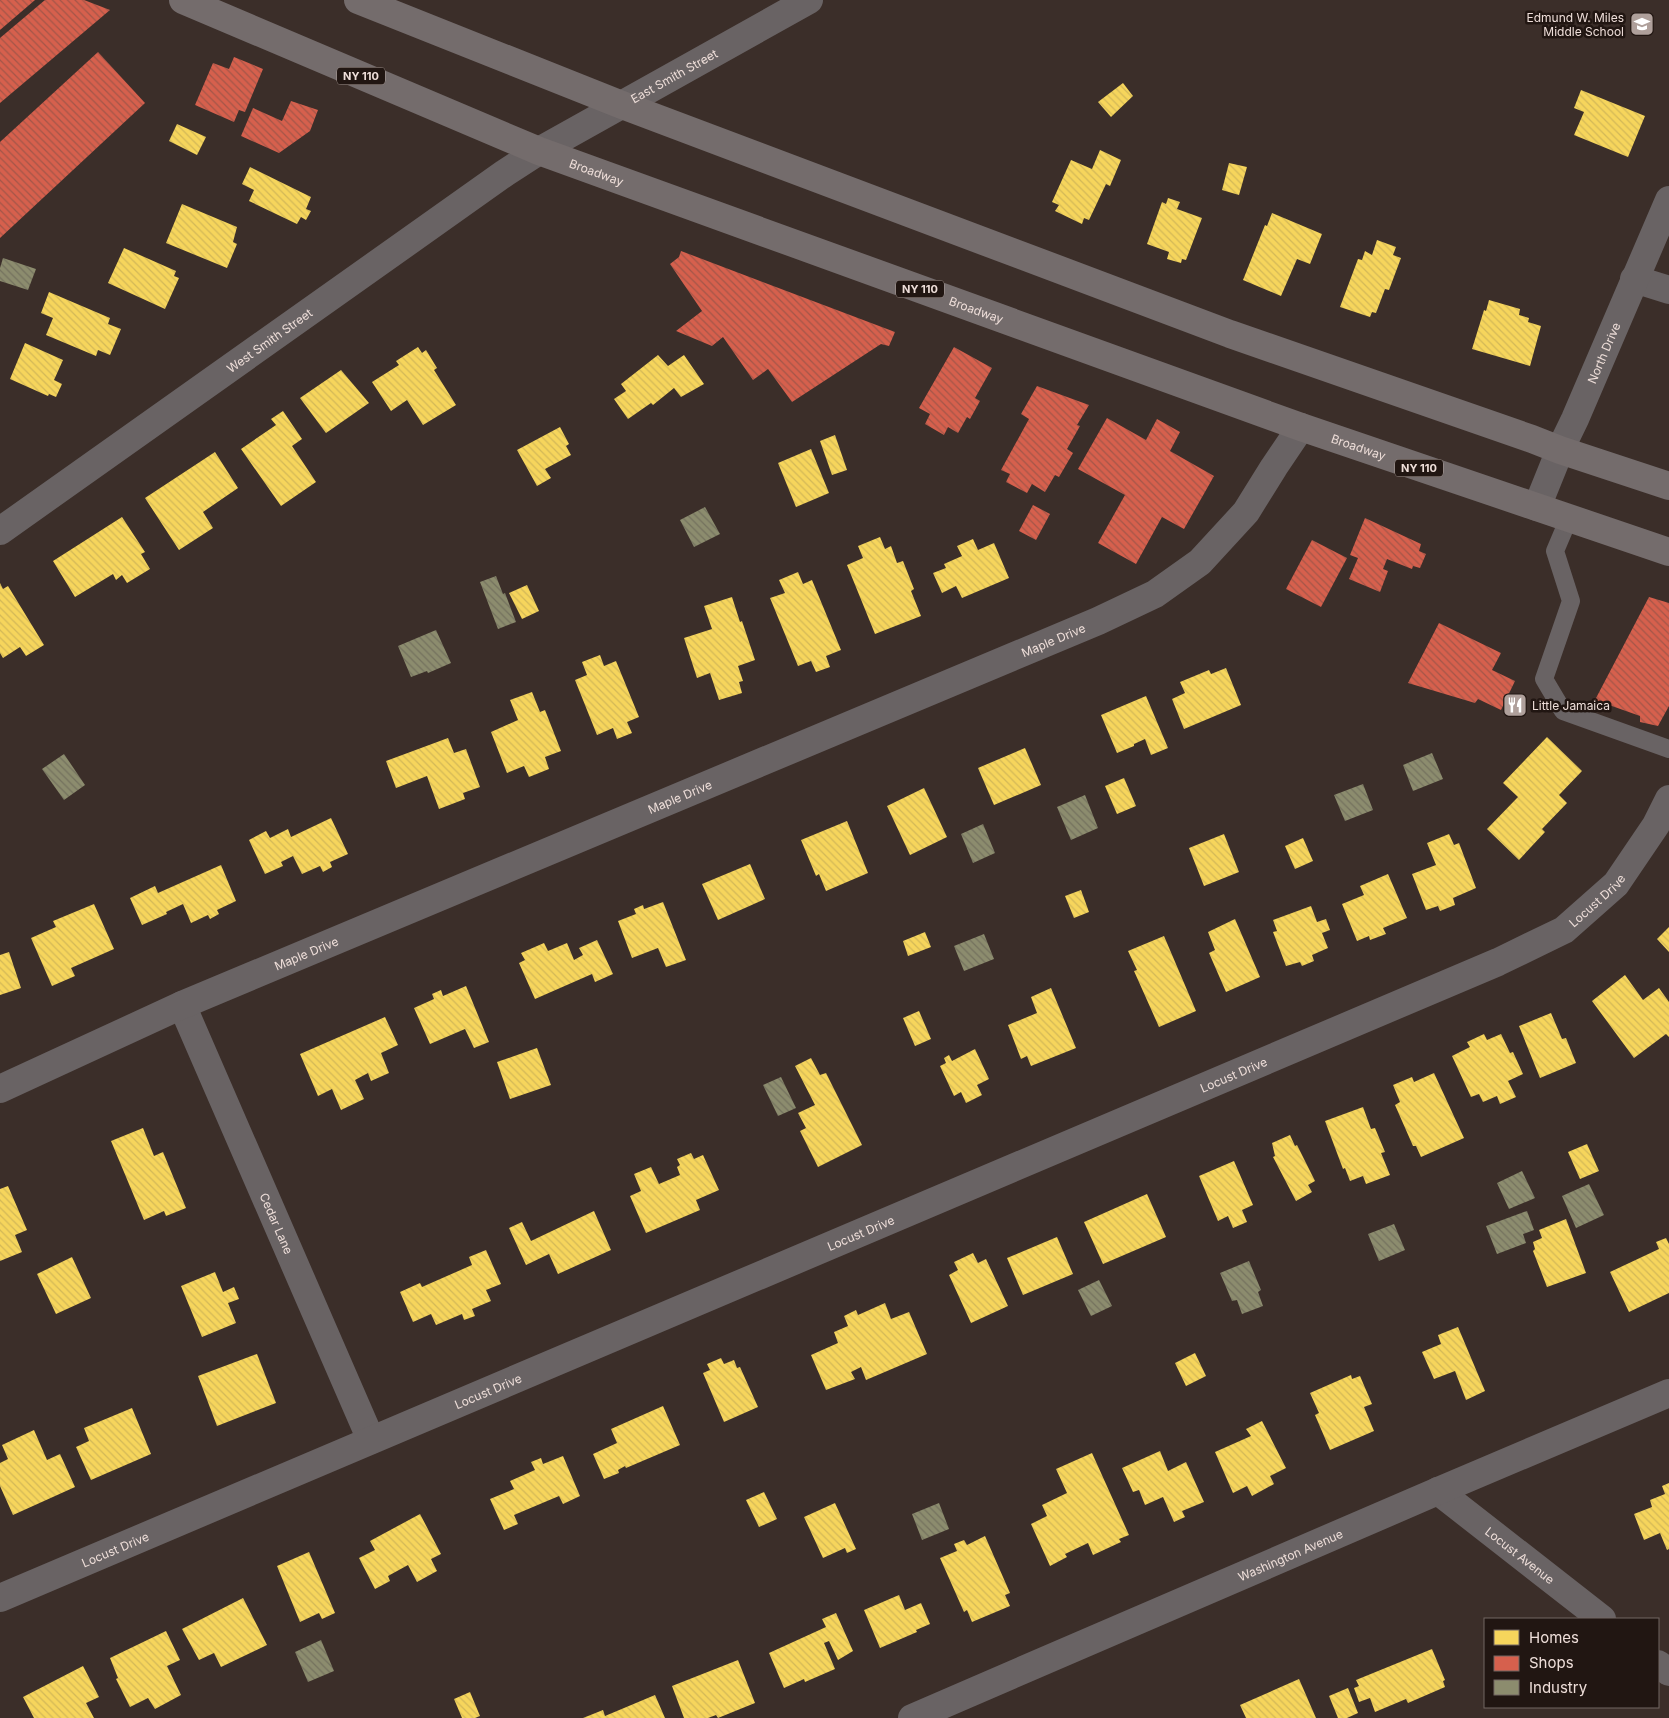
<svg xmlns="http://www.w3.org/2000/svg" width="1669" height="1718" font-family="Inter,sans-serif">
<style>
.homes{fill:url(#homes-back-hatch)}
.shops{fill:url(#shops-back-hatch)}
.industry{fill:url(#industry-back-hatch)}
.lines{fill:none;stroke-linecap:round;stroke-linejoin:round}
.lane{stroke:#696364;stroke-width:18}
.street{stroke:#696364;stroke-width:28}
.primary{stroke:#746c6c;stroke-width:28}
.labels{text-anchor:middle;dominant-baseline:central;stroke-width:5;stroke-linejoin:round;paint-order:stroke}
.shield{fill:#211612;stroke:#b0a29d;stroke-width:1}
.shield-label{font-size:11px;font-weight:bold;fill:#eeded9}
.poi-label{font-size:12px;fill:#eeded9;stroke:#211612;text-anchor:end}
.street-label{font-size:12px;fill:#eeded9;stroke:#211612}
</style>
<defs>
<pattern id="homes-back-hatch" width="6" height="6" patternUnits="userSpaceOnUse" patternTransform="scale(1.25)"><rect width="6" height="6" fill="#f6d55c"/><path d="M-1 5l2 2M0 0l6 6M5-1l2 2" fill="none" stroke="#d3b857"/></pattern>
<pattern id="shops-back-hatch" width="6" height="6" patternUnits="userSpaceOnUse" patternTransform="scale(1.25)"><rect width="6" height="6" fill="#d6604d"/><path d="M-1 5l2 2M0 0l6 6M5-1l2 2" fill="none" stroke="#a45649"/></pattern>
<pattern id="industry-back-hatch" width="6" height="6" patternUnits="userSpaceOnUse" patternTransform="scale(1.25)"><rect width="6" height="6" fill="#8c8c6e"/><path d="M-1 5l2 2M0 0l6 6M5-1l2 2" fill="none" stroke="#74725e"/></pattern>
</defs>
<rect width="100%" height="100%" fill="#3b2e29"/>
<g class="homes">
<polygon points="1123,83 1133,96 1111,117 1098,102"/>
<polygon points="1581,90 1645,116 1628,157 1574,135 1584,112 1574,108"/>
<polygon points="177,124 206,137 197,155 169,141"/>
<polygon points="1100,150 1121,160 1110,186 1106,184 1089,220 1084,218 1082,224 1055,211 1059,205 1052,202 1071,160 1092,169"/>
<polygon points="1229,163 1247,167 1239,195 1222,190"/>
<polygon points="250,167 311,197 306,209 311,211 306,220 301,217 297,224 249,201 254,190 242,184"/>
<polygon points="1168,198 1180,202 1177,209 1202,218 1186,260 1182,259 1181,263 1167,259 1169,252 1147,244 1162,202 1166,204"/>
<polygon points="182,204 237,227 233,242 237,244 227,268 166,243"/>
<polygon points="1272,213 1322,234 1310,264 1297,259 1281,296 1243,280 1265,225 1267,226"/>
<polygon points="1377,240 1396,247 1393,255 1401,258 1389,290 1385,289 1376,313 1372,312 1370,317 1340,307 1358,259 1362,260 1365,251 1372,255"/>
<polygon points="124,248 176,271 174,276 179,278 165,309 108,283"/>
<polygon points="49,292 110,318 108,324 121,329 110,355 98,350 96,356 46,335 53,318 41,313"/>
<polygon points="1489,300 1520,309 1519,315 1529,318 1528,322 1541,326 1530,366 1472,349 1484,310 1486,311"/>
<polygon points="25,343 63,360 54,380 62,384 56,397 49,394 48,396 10,379"/>
<polygon points="418,347 422,353 426,350 437,368 434,370 456,405 423,425 407,400 391,411 372,382 399,365 396,361"/>
<polygon points="658,355 668,366 684,355 704,384 681,397 674,388 653,405 651,403 628,419 614,399 626,391 621,384"/>
<polygon points="341,370 369,403 326,433 300,398"/>
<polygon points="283,411 302,439 292,446 316,482 281,506 241,449 276,425 271,419"/>
<polygon points="560,427 569,444 566,446 571,455 545,469 551,478 537,486 517,450"/>
<polygon points="835,435 847,470 832,475 820,441"/>
<polygon points="811,449 829,493 796,507 778,463"/>
<polygon points="215,452 238,488 203,512 213,528 179,550 145,498"/>
<polygon points="122,517 145,552 141,554 150,569 127,583 122,575 116,580 113,574 75,597 53,561"/>
<polygon points="880,537 885,549 891,546 897,563 903,561 914,589 911,591 921,616 875,634 847,565 863,558 858,546"/>
<polygon points="973,539 978,550 994,543 1009,578 962,598 956,586 942,593 933,573 946,568 944,564 962,556 957,546"/>
<polygon points="798,572 803,584 812,580 841,650 826,656 830,667 816,672 811,661 798,666 770,598 785,593 779,580"/>
<polygon points="0,583 3,589 8,586 44,645 26,656 20,647 3,658 0,653"/>
<polygon points="527,585 539,611 522,619 509,593"/>
<polygon points="732,597 740,622 742,621 755,660 738,666 743,681 739,682 742,693 719,700 710,673 697,678 684,638 712,629 704,606"/>
<polygon points="600,655 604,666 616,661 639,717 627,722 632,733 617,739 613,728 597,735 575,680 587,675 582,662"/>
<polygon points="1226,668 1241,705 1184,729 1172,699 1185,693 1180,682 1209,670 1211,674"/>
<polygon points="532,692 540,712 545,710 561,751 545,757 549,769 529,777 524,766 507,773 491,732 518,720 510,700"/>
<polygon points="1146,696 1168,748 1151,755 1145,739 1134,744 1134,746 1117,753 1101,715"/>
<polygon points="1547,737 1582,771 1559,795 1567,803 1542,829 1545,832 1519,860 1487,829 1518,797 1503,783"/>
<polygon points="448,738 454,753 466,749 480,787 463,793 465,799 439,809 427,776 396,788 386,761"/>
<polygon points="1025,748 1041,785 994,805 978,768"/>
<polygon points="1124,778 1136,806 1117,814 1105,786"/>
<polygon points="924,788 947,837 910,855 887,806"/>
<polygon points="331,818 348,854 330,862 332,867 323,872 320,866 302,874 293,856 281,862 283,866 265,874 249,840 266,831 270,838 288,829 291,837"/>
<polygon points="847,821 868,873 826,891 819,874 816,876 801,840"/>
<polygon points="1224,834 1239,872 1204,886 1189,848"/>
<polygon points="1449,834 1454,845 1459,843 1476,888 1453,898 1455,905 1440,911 1438,906 1426,910 1412,874 1436,865 1427,843"/>
<polygon points="1303,838 1313,861 1295,869 1285,846"/>
<polygon points="750,864 765,899 718,920 702,884"/>
<polygon points="221,865 236,901 217,910 219,914 210,919 208,915 191,923 183,904 166,912 167,914 142,925 130,898 155,886 158,893"/>
<polygon points="1388,874 1407,918 1383,928 1386,934 1370,940 1369,936 1357,941 1342,904 1364,895 1360,886"/>
<polygon points="1081,890 1089,912 1074,918 1065,896"/>
<polygon points="663,902 686,960 666,967 658,948 632,958 618,921 636,914 634,909 643,905 644,909"/>
<polygon points="94,904 114,949 71,968 75,976 52,986 31,938 56,927 53,921"/>
<polygon points="1311,906 1317,922 1326,919 1330,930 1322,933 1328,948 1312,955 1314,961 1302,966 1300,962 1286,966 1273,932 1277,931 1273,920"/>
<polygon points="1235,919 1260,977 1226,992 1209,953 1215,950 1208,932"/>
<polygon points="1669,927 1669,952 1657,939"/>
<polygon points="925,932 931,947 908,956 903,941"/>
<polygon points="1164,936 1196,1011 1159,1027 1134,971 1137,970 1128,951"/>
<polygon points="597,940 613,974 595,982 592,974 535,999 519,963 525,960 521,953 544,943 548,951 567,943 574,960 583,955 579,948"/>
<polygon points="9,952 21,988 0,995 0,955"/>
<polygon points="1625,975 1643,1000 1659,988 1669,1002 1669,1037 1666,1034 1634,1058 1592,1001"/>
<polygon points="466,986 489,1042 474,1048 465,1029 430,1044 414,1008 434,999 432,994 441,990 443,996"/>
<polygon points="1051,988 1076,1048 1031,1066 1027,1056 1021,1059 1008,1025 1037,1013 1031,997"/>
<polygon points="919,1011 931,1039 915,1046 903,1018"/>
<polygon points="1551,1013 1562,1039 1566,1038 1576,1063 1540,1078 1519,1026"/>
<polygon points="385,1017 398,1045 381,1053 389,1073 371,1081 368,1073 355,1080 364,1099 341,1110 332,1089 318,1096 300,1054"/>
<polygon points="1484,1034 1487,1040 1501,1034 1510,1053 1513,1052 1523,1074 1508,1081 1516,1097 1500,1104 1497,1096 1483,1102 1479,1094 1471,1097 1452,1056 1470,1047 1467,1042"/>
<polygon points="537,1048 551,1085 510,1099 497,1062"/>
<polygon points="975,1049 989,1079 977,1085 982,1095 966,1103 961,1092 954,1096 940,1066 946,1063 944,1058 949,1055 952,1061"/>
<polygon points="811,1058 820,1075 826,1073 862,1145 818,1167 800,1131 806,1128 798,1113 815,1105 795,1066"/>
<polygon points="1434,1073 1464,1138 1421,1157 1416,1146 1413,1146 1395,1105 1400,1102 1393,1085 1412,1077 1414,1082"/>
<polygon points="1363,1107 1371,1129 1375,1128 1385,1152 1381,1153 1390,1175 1366,1184 1363,1176 1350,1181 1345,1168 1343,1169 1325,1121"/>
<polygon points="143,1128 154,1156 163,1152 186,1208 166,1216 164,1211 144,1220 111,1141"/>
<polygon points="1290,1135 1295,1146 1297,1145 1315,1181 1308,1185 1312,1192 1296,1201 1273,1157 1275,1156 1272,1143"/>
<polygon points="1587,1144 1599,1171 1580,1179 1568,1152"/>
<polygon points="691,1153 694,1159 703,1155 719,1190 696,1200 700,1210 646,1233 630,1196 641,1191 634,1174 651,1167 659,1184 680,1175 677,1167 680,1165 677,1159"/>
<polygon points="1234,1161 1253,1205 1242,1210 1247,1222 1233,1228 1228,1216 1218,1221 1199,1176"/>
<polygon points="8,1186 27,1230 15,1235 22,1252 0,1261 0,1189"/>
<polygon points="1147,1194 1166,1237 1103,1264 1084,1222"/>
<polygon points="594,1211 611,1250 558,1274 549,1254 526,1265 509,1228 522,1222 531,1241"/>
<polygon points="1566,1219 1586,1273 1547,1287 1533,1251 1535,1249 1533,1242 1542,1238 1539,1230"/>
<polygon points="1057,1237 1073,1274 1023,1295 1007,1258"/>
<polygon points="1666,1238 1669,1244 1669,1293 1629,1312 1610,1272 1659,1249 1656,1242"/>
<polygon points="486,1250 501,1284 486,1290 491,1301 472,1309 475,1316 464,1320 462,1314 436,1325 431,1314 413,1322 400,1292 420,1283 422,1287 472,1265 469,1257"/>
<polygon points="973,1253 978,1263 986,1259 1008,1306 971,1323 949,1275 958,1270 954,1262"/>
<polygon points="72,1257 91,1298 56,1314 37,1274"/>
<polygon points="215,1272 223,1292 234,1287 239,1299 228,1303 236,1323 202,1337 181,1286"/>
<polygon points="885,1303 891,1319 909,1312 927,1354 866,1380 861,1367 851,1372 855,1379 826,1390 811,1355 838,1343 834,1332 848,1326 844,1316 856,1310 858,1315"/>
<polygon points="1458,1327 1485,1391 1466,1400 1455,1371 1434,1379 1422,1352 1441,1344 1438,1335"/>
<polygon points="1195,1353 1206,1376 1186,1386 1175,1363"/>
<polygon points="257,1354 276,1403 217,1426 198,1376"/>
<polygon points="721,1358 724,1364 734,1360 737,1368 740,1367 758,1407 724,1422 703,1373 710,1370 707,1364"/>
<polygon points="1351,1375 1352,1379 1360,1376 1372,1404 1364,1407 1374,1431 1330,1450 1315,1415 1319,1413 1310,1393"/>
<polygon points="663,1406 680,1445 626,1468 625,1466 618,1470 619,1473 604,1479 593,1454 617,1443 611,1429"/>
<polygon points="132,1408 151,1454 91,1480 76,1447 89,1441 84,1428"/>
<polygon points="1262,1421 1286,1468 1270,1476 1274,1484 1252,1496 1247,1486 1233,1493 1215,1452 1251,1436 1246,1429"/>
<polygon points="34,1430 47,1460 60,1454 75,1487 13,1515 0,1486 0,1463 8,1459 2,1445"/>
<polygon points="1160,1451 1168,1471 1186,1462 1204,1502 1182,1511 1185,1517 1174,1522 1163,1497 1145,1505 1139,1490 1133,1492 1122,1468"/>
<polygon points="1092,1453 1129,1535 1119,1539 1121,1542 1093,1555 1088,1543 1065,1554 1067,1557 1050,1566 1031,1524 1047,1516 1042,1505 1067,1493 1056,1469"/>
<polygon points="563,1456 580,1496 563,1504 559,1496 514,1515 518,1524 504,1530 490,1499 514,1489 510,1481 535,1470 531,1462 541,1458 543,1464"/>
<polygon points="1669,1483 1669,1549 1667,1550 1660,1533 1644,1540 1634,1514 1652,1507 1650,1500 1665,1494 1662,1486"/>
<polygon points="764,1492 777,1519 759,1527 746,1500"/>
<polygon points="835,1503 856,1549 847,1553 845,1548 823,1558 804,1517"/>
<polygon points="420,1514 441,1554 431,1559 437,1571 417,1582 408,1565 388,1576 390,1581 375,1589 359,1558 375,1550 370,1541"/>
<polygon points="985,1536 1010,1593 1005,1595 1010,1606 972,1622 967,1610 964,1612 940,1558 957,1551 954,1544 964,1540 967,1545"/>
<polygon points="309,1552 335,1613 322,1619 319,1613 300,1622 277,1566"/>
<polygon points="899,1595 905,1610 921,1603 930,1624 916,1630 917,1632 880,1648 864,1610"/>
<polygon points="243,1598 267,1645 221,1667 214,1653 199,1660 182,1629"/>
<polygon points="836,1613 853,1651 838,1660 829,1641 824,1643 835,1669 805,1682 804,1679 784,1688 769,1653 826,1627 822,1619"/>
<polygon points="166,1631 180,1660 167,1666 181,1695 155,1709 148,1698 130,1707 116,1679 118,1678 110,1658"/>
<polygon points="1432,1649 1445,1680 1443,1681 1445,1687 1408,1703 1406,1699 1375,1712 1370,1698 1359,1702 1354,1688 1359,1686 1356,1680"/>
<polygon points="738,1660 755,1703 718,1718 716,1715 708,1718 684,1718 672,1686"/>
<polygon points="83,1666 99,1697 86,1703 94,1718 34,1718 23,1697"/>
<polygon points="1299,1679 1316,1718 1246,1718 1240,1705"/>
<polygon points="1348,1688 1358,1713 1347,1718 1338,1718 1329,1696"/>
<polygon points="470,1692 480,1716 475,1718 462,1718 454,1699"/>
<polygon points="655,1695 665,1718 583,1718 603,1710 605,1716"/>
</g>
<g class="shops">
<polygon points="0,0 35,0 0,30"/>
<polygon points="45,0 84,0 110,10 0,103 0,38"/>
<polygon points="98,52 145,103 0,238 0,142"/>
<polygon points="234,57 263,69 245,112 239,110 234,122 195,105 213,63 229,69"/>
<polygon points="291,101 318,110 310,131 279,153 241,136 253,108 282,121"/>
<polygon points="681,251 895,332 889,346 881,344 792,402 768,369 753,380 723,337 712,346 676,331 702,311 670,264 679,257"/>
<polygon points="954,347 992,368 975,398 980,401 970,419 967,417 958,433 948,427 944,435 925,424 930,414 919,408"/>
<polygon points="1037,386 1089,405 1077,425 1080,426 1067,449 1073,453 1059,477 1055,475 1045,492 1032,484 1027,493 1006,482 1010,474 1001,470 1029,419 1021,414"/>
<polygon points="1107,418 1146,440 1157,419 1180,432 1170,451 1214,476 1184,529 1162,517 1136,564 1098,543 1125,495 1078,469"/>
<polygon points="1033,505 1050,514 1036,540 1019,531"/>
<polygon points="1365,518 1421,544 1419,551 1426,554 1420,568 1413,566 1412,569 1387,559 1383,569 1388,571 1380,592 1349,579 1358,558 1350,555"/>
<polygon points="1312,540 1347,558 1321,607 1286,589"/>
<polygon points="1649,597 1669,603 1669,706 1658,726 1640,722 1640,716 1595,700"/>
<polygon points="1439,623 1501,653 1492,670 1515,681 1501,710 1478,699 1475,703 1408,683"/>
</g>
<g class="industry">
<polygon points="3,258 36,269 28,290 0,281 0,268"/>
<polygon points="705,507 720,534 694,547 680,520"/>
<polygon points="496,576 503,594 505,593 516,622 498,629 480,582"/>
<polygon points="436,630 451,663 428,673 427,671 411,677 398,646"/>
<polygon points="1432,753 1443,779 1413,791 1403,765"/>
<polygon points="64,754 85,785 64,800 42,769"/>
<polygon points="1363,784 1373,810 1345,821 1334,795"/>
<polygon points="1085,795 1098,828 1071,840 1057,807"/>
<polygon points="983,824 995,853 973,863 961,834"/>
<polygon points="984,934 994,959 964,971 954,946"/>
<polygon points="781,1077 796,1108 778,1116 763,1085"/>
<polygon points="1522,1171 1535,1198 1509,1209 1497,1183"/>
<polygon points="1589,1184 1604,1215 1576,1228 1562,1196"/>
<polygon points="1527,1211 1534,1230 1523,1234 1526,1243 1497,1254 1486,1226"/>
<polygon points="1394,1224 1405,1250 1379,1261 1368,1234"/>
<polygon points="1249,1261 1261,1290 1258,1292 1263,1306 1242,1314 1237,1300 1232,1301 1220,1273"/>
<polygon points="1099,1280 1112,1306 1091,1316 1078,1290"/>
<polygon points="939,1503 949,1529 922,1540 912,1514"/>
<polygon points="321,1640 334,1671 308,1682 295,1652"/>
</g>
<g class="lines">
<polyline class="lane" points="1569,518 1555,551 1571,601 1544,679 1563,711 1669,749"/>
<g class="street">
<polyline points="1634,279 1669,290"/>
<path id="s1" d="M1537,507l23,-57 15,-31 94,-219"/>
<path id="s2" d="M0,531l505,-358 34,-22 270,-151"/>
<path id="s3" d="M182,1005l189,435"/>
<path id="s4" d="M0,1089l182,-84 916,-384 57,-27 45,-32 46,-50 28,-45 27,-40"/>
<path id="s5" d="M1438,1491l164,128"/>
<path id="s6" d="M0,1598l1498,-636 66,-32 52,-46 40,-59 13,-26"/>
<polyline points="1658,1664 1669,1672"/>
<path id="s7" d="M912,1718l526,-227 231,-98"/>
</g>
<g class="primary">
<path id="s8" d="M183,0l356,151 762,276 368,125"/>
<polyline points="358,0 622,105 1230,334 1532,439 1560,450 1669,486"/>
</g>
</g>
<defs>
<g id="school-square" transform="scale(1.25)"><rect x="-9" y="-9" width="18" height="18" rx="4" fill="#afa09b" stroke="#211612"/><path d="M0-5L7-2L0 1L-7-2ZM-4 1L0 2.5L4 1V4Q0 6-4 4Z" fill="#fff"/></g>
<g id="restaurant-square" transform="scale(1.25)"><rect x="-9" y="-9" width="18" height="18" rx="4" fill="#afa09b" stroke="#211612"/><path d="M-5-6h1v4h1v-4h1v4h1v-4h1v5L-1.5 .5V6h-2V.5L-5-1ZM5-6V6H3V1.5H1.5Q1.5-4 5-6Z" fill="#fff"/></g>
</defs>
<g fill-rule="evenodd">
<use href="#school-square" x="1642" y="24"/>
<use href="#restaurant-square" x="1515" y="705"/>
</g>
<g class="labels">
<g class="shield">
<rect x="337" y="67.5" width="48" height="17" rx="4"/>
<rect x="896" y="280.5" width="48" height="17" rx="4"/>
<rect x="1395" y="459.5" width="48" height="17" rx="4"/>
</g>
<g class="shield-label">
<text x="361" y="76">NY 110</text>
<text x="920" y="289">NY 110</text>
<text x="1419" y="468">NY 110</text>
</g>
<g class="poi-label">
<text x="1624" y="17">Edmund W. Miles<tspan x="1624" dy="14">Middle School</tspan></text>
<text x="1532" y="705" text-anchor="start">Little Jamaica</text>
</g>
<g class="street-label">
<text stroke="none"><textPath href="#s2" startOffset="814">East Smith Street</textPath></text>
<text stroke="none"><textPath href="#s8" startOffset="448">Broadway</textPath></text>
<text stroke="none"><textPath href="#s8" startOffset="852">Broadway</textPath></text>
<text stroke="none"><textPath href="#s2" startOffset="330">West Smith Street</textPath></text>
<text stroke="none"><textPath href="#s1" startOffset="168">North Drive</textPath></text>
<text stroke="none"><textPath href="#s8" startOffset="1258">Broadway</textPath></text>
<text stroke="none"><textPath href="#s4" startOffset="1145">Maple Drive</textPath></text>
<text stroke="none"><textPath href="#s4" startOffset="740">Maple Drive</textPath></text>
<text stroke="none"><textPath href="#s6" startOffset="1745">Locust Drive</textPath></text>
<text stroke="none"><textPath href="#s4" startOffset="335">Maple Drive</textPath></text>
<text stroke="none"><textPath href="#s6" startOffset="1340">Locust Drive</textPath></text>
<text stroke="none"><textPath href="#s3" startOffset="238">Cedar Lane</textPath></text>
<text stroke="none"><textPath href="#s6" startOffset="935">Locust Drive</textPath></text>
<text stroke="none"><textPath href="#s6" startOffset="530">Locust Drive</textPath></text>
<text stroke="none"><textPath href="#s6" startOffset="125">Locust Drive</textPath></text>
<text stroke="none"><textPath href="#s7" startOffset="412">Washington Avenue</textPath></text>
<text stroke="none"><textPath href="#s5" startOffset="104">Locust Avenue</textPath></text>
</g>
</g>
<rect x="1484" y="1618" width="175" height="90" fill="#211612" stroke="#736662"/>
<rect x="1494" y="1630" width="25" height="15" fill="#f6d55c" stroke="#736662"/>
<text x="1529" y="1643" font-size="15" fill="#eeded9">Homes</text>
<rect x="1494" y="1656" width="25" height="15" fill="#d6604d" stroke="#736662"/>
<text x="1529" y="1668" font-size="15" fill="#eeded9">Shops</text>
<rect x="1494" y="1680" width="25" height="15" fill="#8c8c6e" stroke="#736662"/>
<text x="1529" y="1693" font-size="15" fill="#eeded9">Industry</text>
</svg>
